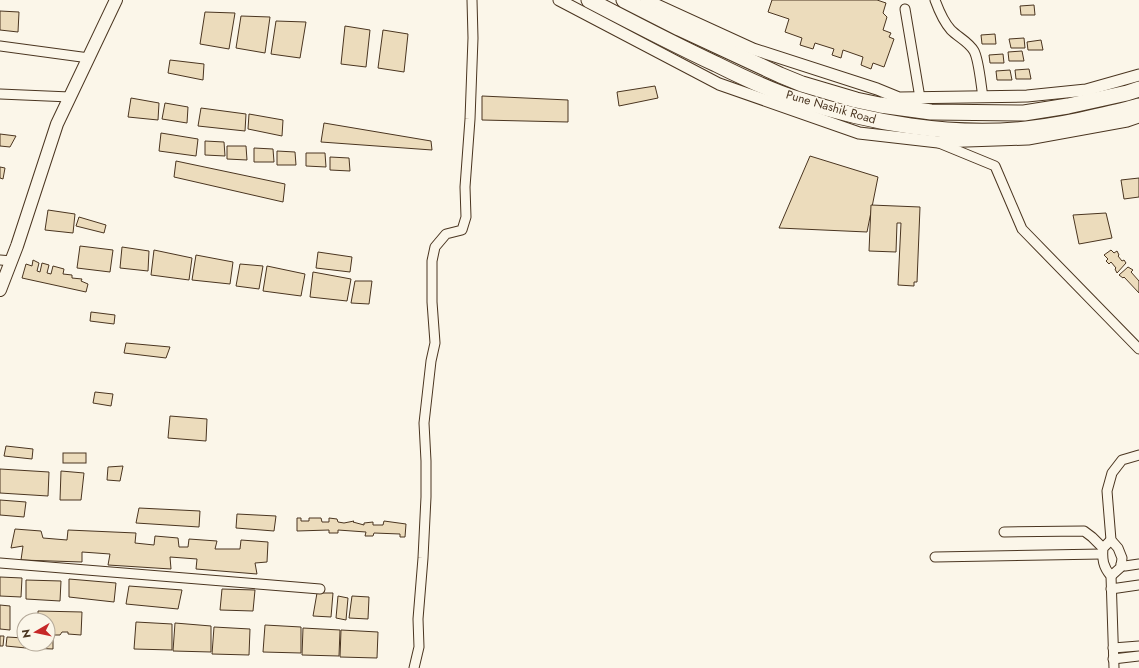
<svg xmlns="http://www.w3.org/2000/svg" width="1139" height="668" font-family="Jost,sans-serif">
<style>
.building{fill:#ecdcbc;stroke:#4a3520}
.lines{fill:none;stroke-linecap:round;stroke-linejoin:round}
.minor-casing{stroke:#4a3520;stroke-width:11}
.tertiary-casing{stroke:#4a3520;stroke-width:13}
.secondary-casing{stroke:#4a3520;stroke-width:14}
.trunk-casing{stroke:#4a3520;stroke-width:17}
.minor{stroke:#fbf6e9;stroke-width:9}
.tertiary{stroke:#fbf6e9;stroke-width:11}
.secondary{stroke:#fbf6e9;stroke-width:12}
.trunk{stroke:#fbf6e9;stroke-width:15}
.labels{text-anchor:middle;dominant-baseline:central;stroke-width:3;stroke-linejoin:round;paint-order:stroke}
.street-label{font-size:12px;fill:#4a3520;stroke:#fbf6e9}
</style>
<rect width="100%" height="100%" fill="#fbf6e9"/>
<g class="building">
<polygon points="772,0 877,0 886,3 883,13 887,17 883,30 891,33 889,37 894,39 884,67 873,63 871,69 861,65 863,57 843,50 841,58 832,55 834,49 815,43 813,49 800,45 802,38 785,32 789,19 768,12"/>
<polygon points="1034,5 1035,15 1021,15 1020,6"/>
<polygon points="0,11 19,12 18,32 0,30"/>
<polygon points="205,12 235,13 229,49 200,44"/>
<polygon points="241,16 270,17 265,53 236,48"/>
<polygon points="276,21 306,22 300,58 271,54"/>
<polygon points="345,26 370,30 366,67 341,64"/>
<polygon points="383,30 408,34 404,72 378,68"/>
<polygon points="995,34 996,44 982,44 981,35"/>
<polygon points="1024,38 1025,48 1011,48 1009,39"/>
<polygon points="1041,40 1043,50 1028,50 1027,42"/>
<polygon points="1022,51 1024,61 1009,61 1008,52"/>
<polygon points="1003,54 1004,63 990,63 989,55"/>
<polygon points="170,60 204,64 203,80 168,73"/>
<polygon points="1029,69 1031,79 1016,79 1015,70"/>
<polygon points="1010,70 1012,80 997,80 996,71"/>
<polygon points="655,86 658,98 619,106 617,92"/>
<polygon points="482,96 568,100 568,122 482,120"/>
<polygon points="131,98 159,103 158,120 128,117"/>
<polygon points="165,103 188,107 187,123 162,119"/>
<polygon points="201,108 246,114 245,131 198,126"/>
<polygon points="249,114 283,120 282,136 248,129"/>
<polygon points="324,123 431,141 432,150 321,142"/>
<polygon points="161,133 198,139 196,156 159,151"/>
<polygon points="0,134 16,136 10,147 0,146"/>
<polygon points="205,141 224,142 225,156 205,155"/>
<polygon points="227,146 246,146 247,160 227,159"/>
<polygon points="254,148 273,149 274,162 254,162"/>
<polygon points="277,151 295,152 296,165 277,165"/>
<polygon points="306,153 325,153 326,167 306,166"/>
<polygon points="810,156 878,177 867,232 779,228"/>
<polygon points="330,157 349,158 350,171 330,170"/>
<polygon points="176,161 285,184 283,202 174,177"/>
<polygon points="0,167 5,168 3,179 0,178"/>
<polygon points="1139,178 1139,197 1124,199 1121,180"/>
<polygon points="871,205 920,207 917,282 914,282 914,286 898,285 901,223 897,223 896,252 869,251"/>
<polygon points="48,210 75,214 73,233 45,230"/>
<polygon points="1106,213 1112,238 1079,244 1073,215"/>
<polygon points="79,217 106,225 104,233 76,226"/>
<polygon points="80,246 113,250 110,272 77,268"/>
<polygon points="122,247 149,251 148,271 120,268"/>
<polygon points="154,250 192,258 189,280 151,275"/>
<polygon points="1111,250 1114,253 1117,251 1119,255 1118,256 1122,261 1124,260 1126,263 1117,273 1115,269 1116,268 1111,262 1109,264 1106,261 1108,259 1104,255"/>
<polygon points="318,252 352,257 350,272 316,268"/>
<polygon points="196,255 233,262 230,284 192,280"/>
<polygon points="33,260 39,263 37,271 40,272 42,263 49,265 47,273 51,274 53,266 64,269 63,274 72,275 72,278 82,279 81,281 88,284 86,292 22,278 26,264 32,266"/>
<polygon points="240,264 263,266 259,289 236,286"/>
<polygon points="267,266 305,274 301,296 263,291"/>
<polygon points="1128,267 1133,270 1131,272 1139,281 1139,293 1124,277 1123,278 1119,275"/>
<polygon points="313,272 351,279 347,301 310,297"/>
<polygon points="355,281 372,281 369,304 351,303"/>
<polygon points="91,312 115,315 114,324 90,321"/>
<polygon points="126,343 170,347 166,358 124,353"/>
<polygon points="95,392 113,394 111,406 93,403"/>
<polygon points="170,416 207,419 206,441 168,438"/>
<polygon points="6,446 33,449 32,459 4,456"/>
<rect x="63" y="453" width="23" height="10"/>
<polygon points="123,466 120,481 107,480 108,467"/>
<polygon points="0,469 49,472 48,496 0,493"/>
<polygon points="61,471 84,473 81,500 60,500"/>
<polygon points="0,500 26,502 24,517 0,515"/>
<polygon points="139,508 200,511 199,527 136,523"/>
<polygon points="237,514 276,516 274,531 236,528"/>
<polygon points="297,518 301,518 301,521 309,521 309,518 321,518 322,522 329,522 329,518 337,519 338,522 344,523 354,521 353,522 364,525 364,523 373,522 373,525 383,525 384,521 406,524 405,537 400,537 400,534 374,533 373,536 365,536 366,532 338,530 338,533 329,533 329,530 297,531"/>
<polygon points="15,529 41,531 43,538 67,540 68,530 136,533 135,543 154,545 155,536 178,538 179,547 188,547 189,539 217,541 215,549 240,549 241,540 268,542 267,562 255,563 257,574 196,569 197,559 170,557 171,569 108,565 110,554 82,552 82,562 21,560 23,546 11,548"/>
<polygon points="0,577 22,578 21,597 0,596"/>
<polygon points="69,579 116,583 114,602 69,597"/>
<polygon points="26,580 61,581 60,601 26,599"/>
<polygon points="129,586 182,590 178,609 126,604"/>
<polygon points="222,589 255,590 253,611 220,610"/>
<polygon points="317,593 333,593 331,617 313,616"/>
<polygon points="338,596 348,598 346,620 336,618"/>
<polygon points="352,596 369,597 368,619 349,618"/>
<polygon points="0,605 10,606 10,630 0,629"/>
<polygon points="38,611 82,612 81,635 68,634 68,632 62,632 60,635 48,635 48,620 38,620"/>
<polygon points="136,622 172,624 172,650 134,649"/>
<polygon points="175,623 211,626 211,652 173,651"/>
<polygon points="265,625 301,627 301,653 263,652"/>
<polygon points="214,627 250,629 249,655 212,654"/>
<polygon points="303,628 340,630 339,656 302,655"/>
<polygon points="341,630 378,632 377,658 340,657"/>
<polygon points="0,636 4,636 3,646 0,646"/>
<polygon points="7,637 24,638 24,644 26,644 26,648 6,646"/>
<polygon points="48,639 53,640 53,649 28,648 28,644 48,644"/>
</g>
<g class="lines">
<g class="minor-casing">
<g id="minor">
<path d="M935,0c4,11 8,21 16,30 7,7 18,12 23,21 5,9 7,35 9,46"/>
<polyline points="905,9 920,98"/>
<polyline points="0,46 89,58"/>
<polyline points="0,94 70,97"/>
<polyline points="939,143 995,166 1022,229 1139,349"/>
<polyline points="0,260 12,261"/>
<polyline points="1004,532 1084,531 1092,537 1103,548"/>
<path d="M1111,540l-8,8c-1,11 0,19 8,28l3,92"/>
<polyline points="935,557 1102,554"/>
<polyline points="0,563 320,589"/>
<polyline points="1121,564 1125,566 1139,564"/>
<polyline points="1111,576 1121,567 1122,558 1118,548 1111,540 1107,491 1112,473 1122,460 1139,455"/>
<polyline points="1111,589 1139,585"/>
<polyline points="1113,648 1139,646"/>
<polyline points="1113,659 1139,656"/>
<polyline points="414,668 419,647 418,619 423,558 426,497 426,461 424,423 431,361 435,343 432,302 432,261 435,247 446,234 462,230 466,217 465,187 470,119 473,38 472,0"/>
</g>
</g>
<g class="tertiary-casing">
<g id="tertiary">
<polyline points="559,0 719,84 859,133 938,142 1028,139 1127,121 1139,117"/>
<polyline points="646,0 753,49 877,89 899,98 1027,96 1086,90 1139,75"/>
</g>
</g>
<g class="secondary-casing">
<polyline id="secondary" points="0,290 17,246 57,124 116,0"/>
</g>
<g class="trunk-casing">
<g id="trunk">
<path d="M589,0c42,22 84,44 127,64 26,13 53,26 81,35 72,24 154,38 229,30 25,-3 48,-7 72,-13 14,-3 28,-6 41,-10"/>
<polyline points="624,0 679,28 780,75 802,84 856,100 880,105 931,112 1024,113 1068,106 1127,93 1139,89"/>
</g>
</g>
<use href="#minor" class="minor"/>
<use href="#tertiary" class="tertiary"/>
<use href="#secondary" class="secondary"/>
<use href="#trunk" class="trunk"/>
</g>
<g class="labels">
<g class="street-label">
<text transform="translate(831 107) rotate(16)">Pune Nashik Road</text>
</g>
</g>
<g transform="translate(36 632) rotate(261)"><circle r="19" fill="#fbf6e9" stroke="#b4a999"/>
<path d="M0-3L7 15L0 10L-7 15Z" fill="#c62828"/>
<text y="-6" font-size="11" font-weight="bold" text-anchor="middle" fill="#4a3520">N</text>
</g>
</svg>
